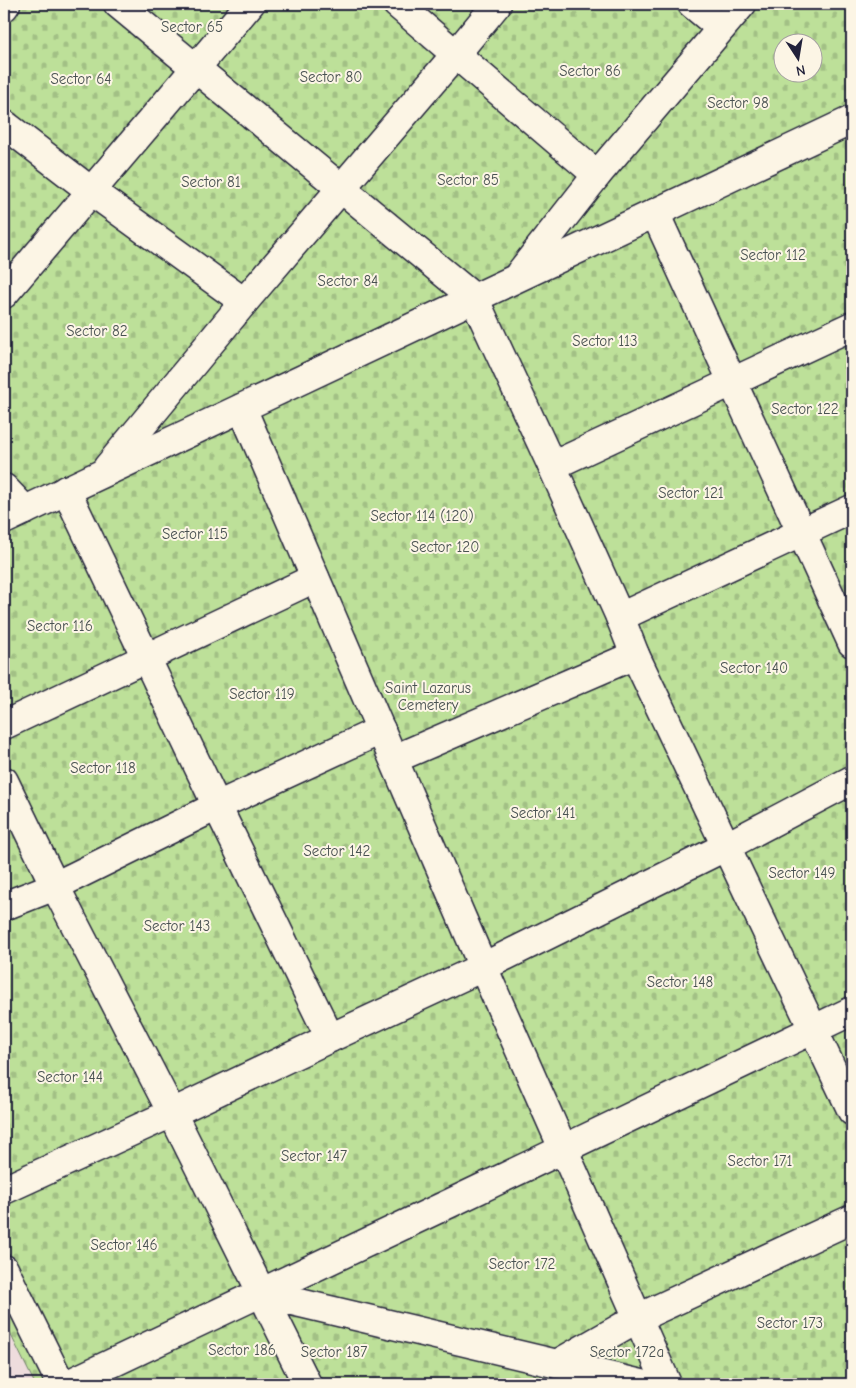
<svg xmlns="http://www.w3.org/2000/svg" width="856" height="1388" font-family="'Comic Neue',sans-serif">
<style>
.cemetery{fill:url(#cemetery-stones);stroke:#70816a;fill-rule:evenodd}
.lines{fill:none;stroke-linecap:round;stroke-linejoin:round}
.minor-casing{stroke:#22223b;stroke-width:31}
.minor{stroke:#fcf5e5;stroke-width:28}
.labels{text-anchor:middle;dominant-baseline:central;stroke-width:4;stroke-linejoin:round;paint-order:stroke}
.park-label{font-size:15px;fill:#495252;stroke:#fcf5e5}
</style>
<defs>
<pattern id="cemetery-stones" width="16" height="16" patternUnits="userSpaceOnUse" patternTransform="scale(1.25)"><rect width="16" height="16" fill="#bde099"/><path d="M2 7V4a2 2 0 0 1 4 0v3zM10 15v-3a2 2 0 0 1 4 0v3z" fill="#a2c085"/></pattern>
</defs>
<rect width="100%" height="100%" fill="#eedcdd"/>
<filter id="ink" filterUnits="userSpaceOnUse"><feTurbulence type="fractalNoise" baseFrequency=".02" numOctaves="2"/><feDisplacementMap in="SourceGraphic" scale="10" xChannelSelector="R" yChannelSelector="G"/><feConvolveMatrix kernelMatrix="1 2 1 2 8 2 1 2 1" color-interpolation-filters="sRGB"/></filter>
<g filter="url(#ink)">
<path class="cemetery" d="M4,4h848v1380h-817l-31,-63zM784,42h30v30h-30z"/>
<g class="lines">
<g class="minor-casing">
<g id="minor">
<polyline points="118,4 474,298 552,466 620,617 635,655 852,1111"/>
<polyline points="397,4 597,175"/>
<polyline points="692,4 721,28"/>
<polyline points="4,7 6,4"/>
<polyline points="4,124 91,191 244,302"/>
<polyline points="655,213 852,643"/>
<polyline points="520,273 597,175 742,4"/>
<polyline points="4,294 250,4"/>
<polyline points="242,408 483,967 667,1384"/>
<polyline points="552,466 852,326"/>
<polyline points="107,468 244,302 456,54 497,4"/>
<polyline points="4,488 25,510"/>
<polyline points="66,490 217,806 330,1038"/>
<polyline points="4,520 852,120"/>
<polyline points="620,617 852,509"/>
<polyline points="4,725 315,578"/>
<polyline points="394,759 635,655"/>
<polyline points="4,781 55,886 172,1113 307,1384"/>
<polyline points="4,906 55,886 217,806 381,730"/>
<polyline points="4,1190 172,1113 330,1038 483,967 727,846 852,780"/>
<polyline points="4,1269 61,1384"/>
<polyline points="262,1294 642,1384"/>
<polyline points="557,1364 638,1318 852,1219"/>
<path d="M68,1384c262,-122 523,-249 784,-373"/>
</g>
</g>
<use href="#minor" class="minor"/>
</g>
</g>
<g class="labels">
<g class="park-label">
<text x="192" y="27">Sector 65</text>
<text x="590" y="71">Sector 86</text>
<text x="331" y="77">Sector 80</text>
<text x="81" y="79">Sector 64</text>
<text x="738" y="103">Sector 98</text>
<text x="468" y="180">Sector 85</text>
<text x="211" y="182">Sector 81</text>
<text x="773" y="255">Sector 112</text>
<text x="348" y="281">Sector 84</text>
<text x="97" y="331">Sector 82</text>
<text x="605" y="341">Sector 113</text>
<text x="805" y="409">Sector 122</text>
<text x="691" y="493">Sector 121</text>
<text x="422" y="516">Sector 114 (120)</text>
<text x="195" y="534">Sector 115</text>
<text x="445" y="547">Sector 120</text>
<text x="60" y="626">Sector 116</text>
<text x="754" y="668">Sector 140</text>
<text x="428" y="688">Saint Lazarus<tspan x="428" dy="17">Cemetery</tspan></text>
<text x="262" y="694">Sector 119</text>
<text x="103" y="768">Sector 118</text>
<text x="543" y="813">Sector 141</text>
<text x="337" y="851">Sector 142</text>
<text x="802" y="873">Sector 149</text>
<text x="177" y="926">Sector 143</text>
<text x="680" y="982">Sector 148</text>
<text x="70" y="1077">Sector 144</text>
<text x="314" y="1156">Sector 147</text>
<text x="760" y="1161">Sector 171</text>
<text x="124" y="1245">Sector 146</text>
<text x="522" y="1264">Sector 172</text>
<text x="790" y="1323">Sector 173</text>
<text x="242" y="1350">Sector 186</text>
<text x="334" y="1352">Sector 187</text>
<text x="627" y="1352">Sector 172a</text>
</g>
</g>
<rect width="856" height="1388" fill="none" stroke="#fcf5e5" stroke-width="20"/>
<rect x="10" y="10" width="836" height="1368" fill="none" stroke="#22223b" stroke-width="2" filter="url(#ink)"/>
<g transform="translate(798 58) rotate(168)"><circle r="24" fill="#fcf5e5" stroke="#a5a1a1"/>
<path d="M0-4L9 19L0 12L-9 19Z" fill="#22223b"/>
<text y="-8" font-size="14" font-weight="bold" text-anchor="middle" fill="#22223b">N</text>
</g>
</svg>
